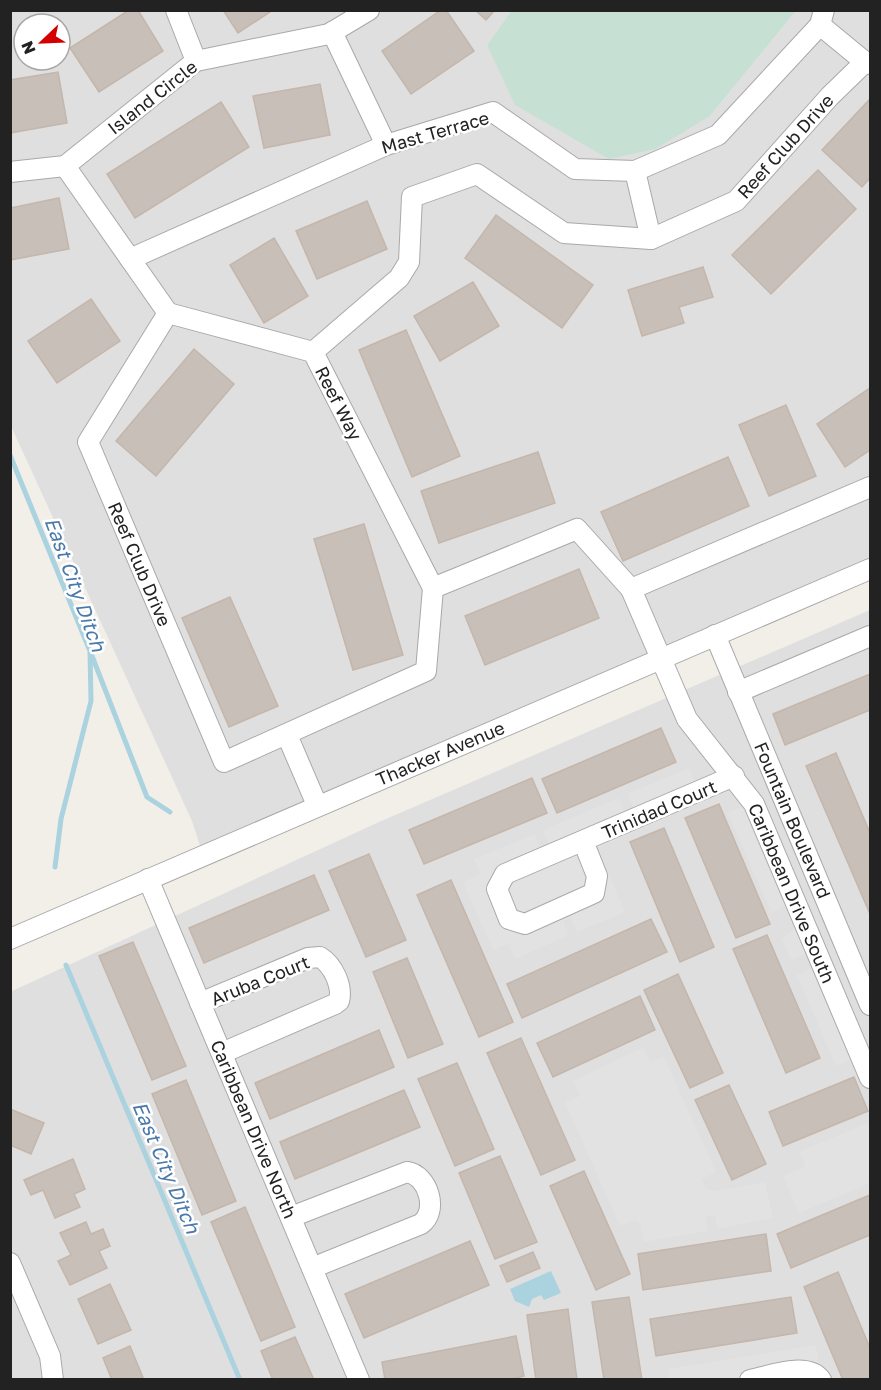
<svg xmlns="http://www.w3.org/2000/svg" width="881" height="1390" font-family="'Golos Text',sans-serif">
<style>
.residential{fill:#e0dfdf;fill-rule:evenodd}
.wetland{fill:#c6e0d4}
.parking{fill:#e2e2e2}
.water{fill:#aad3df}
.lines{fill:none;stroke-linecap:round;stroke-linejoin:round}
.stream{stroke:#aad3df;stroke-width:5}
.building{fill:#c7bfb8;stroke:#c4b6ab;stroke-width:1.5}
.minor-casing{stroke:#a9a9a9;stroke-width:22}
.minor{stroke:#fff;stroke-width:20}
.labels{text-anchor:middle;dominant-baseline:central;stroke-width:5;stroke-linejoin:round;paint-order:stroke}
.street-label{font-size:18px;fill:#222;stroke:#fff}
.water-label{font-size:20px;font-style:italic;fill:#4a7aab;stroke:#fff}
</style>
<rect width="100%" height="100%" fill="#f2efe9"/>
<g class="residential">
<path d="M10,11h501l-24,34 223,71 86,-105h74v547l-670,288 -8,-25 -181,-395zM24,24h36v36h-36z"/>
<polygon points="870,610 870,1379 11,1379 10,992 379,822"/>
</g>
<polygon class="wetland" points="511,11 511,10 796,11 710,116 655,149 609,159 515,105 487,45"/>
<g class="parking">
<polygon points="689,768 703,802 597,848 625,912 577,932 570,917 563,921 569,935 515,959 508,944 493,950 463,882 480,874 474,859 535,834 541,849 550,846 543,830 619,798 625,813 634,809 627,794"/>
<polygon points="761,799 869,1052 836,1066 797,975 813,968 807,954 791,960 782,939 796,927 787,906 771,912 728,813"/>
<polygon points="644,1047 650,1062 664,1057 716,1172 702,1179 705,1188 714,1191 765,1182 773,1218 717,1229 715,1215 706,1216 708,1231 644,1242 640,1223 635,1220 620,1226 565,1102 580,1096 573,1081"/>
<polygon points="870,1122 870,1183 799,1213 783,1176 805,1167 799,1152"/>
<polygon points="816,1345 821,1379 670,1379 668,1369"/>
</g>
<polygon class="water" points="551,1271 561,1293 544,1300 541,1295 532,1299 529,1307 515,1301 510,1289"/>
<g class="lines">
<g class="stream">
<polyline points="10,455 90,651 91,701 61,819 55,867"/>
<polyline points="92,656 147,797 170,812"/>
<polyline points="66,965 240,1380"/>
</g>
</g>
<g class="building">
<polygon points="129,10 138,10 163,51 99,92 70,48"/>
<polygon points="223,10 273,10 238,33"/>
<polygon points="441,10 446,10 474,51 411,94 382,51"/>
<polygon points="475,10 495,10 486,20"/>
<polygon points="58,72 67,123 10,133 10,80"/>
<polygon points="320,84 330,135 264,148 253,96"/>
<polygon points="870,99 870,178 862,187 822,150"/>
<polygon points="221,102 249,147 135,218 107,174"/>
<polygon points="818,170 856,209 771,294 732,255"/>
<polygon points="59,198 69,249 10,260 10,208"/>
<polygon points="367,201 387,249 317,279 296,231"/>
<polygon points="496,215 593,285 562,328 465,258"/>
<polygon points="274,238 308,296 264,323 230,265"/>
<polygon points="703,267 713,297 679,307 684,323 642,336 628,290"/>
<polygon points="473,282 499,326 440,361 414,316"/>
<polygon points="91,299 120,341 57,383 28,341"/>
<polygon points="406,330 460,456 412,477 359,350"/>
<polygon points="194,349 234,384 156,476 116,441"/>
<polygon points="870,388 870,450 845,467 817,424"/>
<polygon points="786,405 816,476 769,496 739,425"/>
<polygon points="538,452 555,503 439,543 421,491"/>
<polygon points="728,457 749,506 623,561 601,512"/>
<polygon points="364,524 403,655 353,670 314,539"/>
<polygon points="579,569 599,618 485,665 465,616"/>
<polygon points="230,597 278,706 229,727 182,618"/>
<polygon points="870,674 870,710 785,745 773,714"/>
<polygon points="661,728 676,762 557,813 542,779"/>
<polygon points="836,753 870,833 870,914 806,766"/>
<polygon points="532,778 547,813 424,864 409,830"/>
<polygon points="719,804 770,924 736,938 685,818"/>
<polygon points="664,828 714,947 680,962 630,842"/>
<polygon points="369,854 406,940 366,957 329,871"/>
<polygon points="314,875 329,910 204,963 189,928"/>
<polygon points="451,880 513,1022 479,1037 417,895"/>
<polygon points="651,919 667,952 522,1018 507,984"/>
<polygon points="767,935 820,1058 786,1073 733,949"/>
<polygon points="133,942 186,1066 152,1080 99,956"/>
<polygon points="407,958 443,1044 408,1058 373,972"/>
<polygon points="678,974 723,1073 690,1088 644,990"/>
<polygon points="640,996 655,1030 553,1077 537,1043"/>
<polygon points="379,1030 394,1067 270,1119 255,1083"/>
<polygon points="521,1038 575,1160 541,1175 487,1053"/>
<polygon points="457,1063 494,1149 455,1166 418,1079"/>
<polygon points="854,1077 868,1111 783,1146 769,1112"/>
<polygon points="186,1080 236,1201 202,1215 152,1094"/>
<polygon points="729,1085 766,1164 732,1180 695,1100"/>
<polygon points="404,1090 420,1127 295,1179 280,1142"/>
<polygon points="10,1109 44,1123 31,1154 10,1145"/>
<polygon points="500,1156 537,1242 495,1259 459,1173"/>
<polygon points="73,1159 85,1189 74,1194 80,1207 55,1218 43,1190 31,1195 24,1180"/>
<polygon points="584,1171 630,1274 596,1290 550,1186"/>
<polygon points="870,1195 870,1235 791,1268 777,1234"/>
<polygon points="245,1207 295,1327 261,1341 211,1222"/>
<polygon points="86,1222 91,1234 103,1229 110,1246 99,1251 107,1268 70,1285 58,1261 71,1255 60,1233"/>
<polygon points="766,1234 771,1271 643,1290 638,1254"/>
<polygon points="470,1241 489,1285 364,1338 345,1294"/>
<polygon points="533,1252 540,1268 507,1282 500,1266"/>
<polygon points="838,1272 870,1348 870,1380 843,1380 804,1287"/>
<polygon points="110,1284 131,1330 98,1344 78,1299"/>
<polygon points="629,1297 642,1380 604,1380 592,1302"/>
<polygon points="791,1297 797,1333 656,1356 650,1319"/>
<polygon points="568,1309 577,1380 536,1380 527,1315"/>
<polygon points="516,1336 524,1376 508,1380 385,1380 382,1362"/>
<polygon points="295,1337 314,1380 273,1380 261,1351"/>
<polygon points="130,1346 144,1380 112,1380 103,1358"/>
</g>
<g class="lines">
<g class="minor-casing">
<g id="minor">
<polyline points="176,10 196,61"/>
<polyline points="820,25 865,62"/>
<polyline points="332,32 386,145"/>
<polyline points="65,166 168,313"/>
<polyline points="635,171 651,239"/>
<polyline points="10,172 65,166 196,61 329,34 369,10"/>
<polyline points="130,259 386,145 493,112 575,169 635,171 718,135 820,25 824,10"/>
<polyline points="168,313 88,442 224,762 426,671 433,588 577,529 631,589 870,487"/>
<polyline points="168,313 313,352 433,588"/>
<polyline points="313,352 399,278 409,262 412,197 477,174 564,233 651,239 736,201 830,96 865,62 870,64"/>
<polyline points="631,589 687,719 754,804 870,1078"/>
<polyline points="715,635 870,1005"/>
<polyline points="738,692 870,636"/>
<polyline points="287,735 317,805"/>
<polyline points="583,841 597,876 594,893 525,924 509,919 497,889 505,874 734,776"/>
<polyline points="148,879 359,1380"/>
<polyline points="10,939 870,569"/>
<path d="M200,1003l108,-45 12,-1c13,8 23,29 19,44l-4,3 -113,49"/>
<path d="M291,1217l116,-45c21,3 32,39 14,52l-109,44"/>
<polyline points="10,1263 50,1356 53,1380"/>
<path d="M750,1380c19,-4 58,-19 71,0"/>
</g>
</g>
<use href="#minor" class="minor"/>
</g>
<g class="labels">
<g class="street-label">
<text transform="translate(152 97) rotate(-38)">Island Circle</text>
<text transform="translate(435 132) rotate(-16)">Mast Terrace</text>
<text transform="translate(785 146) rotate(-48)">Reef Club Drive</text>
<text transform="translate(339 403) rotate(63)">Reef Way</text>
<text transform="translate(140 564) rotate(67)">Reef Club Drive</text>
<text transform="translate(440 753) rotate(-23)">Thacker Avenue</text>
<text transform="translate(659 809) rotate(-23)">Trinidad Court</text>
<text transform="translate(793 820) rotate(67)">Fountain Boulevard</text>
<text transform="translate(792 893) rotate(67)">Caribbean Drive South</text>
<text transform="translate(260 980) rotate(-22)">Aruba Court</text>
<text transform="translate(254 1129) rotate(67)">Caribbean Drive North</text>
</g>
<g class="water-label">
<text transform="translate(76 584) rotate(70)">East City Ditch</text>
<text transform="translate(167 1167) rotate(67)">East City Ditch</text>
</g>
</g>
<rect width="881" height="1390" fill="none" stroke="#222222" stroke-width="24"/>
<g transform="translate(42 42) rotate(247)"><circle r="28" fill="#ffffff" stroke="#a7a7a7" stroke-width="1.5"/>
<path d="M0-4.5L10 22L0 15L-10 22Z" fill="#d40000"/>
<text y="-9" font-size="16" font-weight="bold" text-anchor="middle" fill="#222222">N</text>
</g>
</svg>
